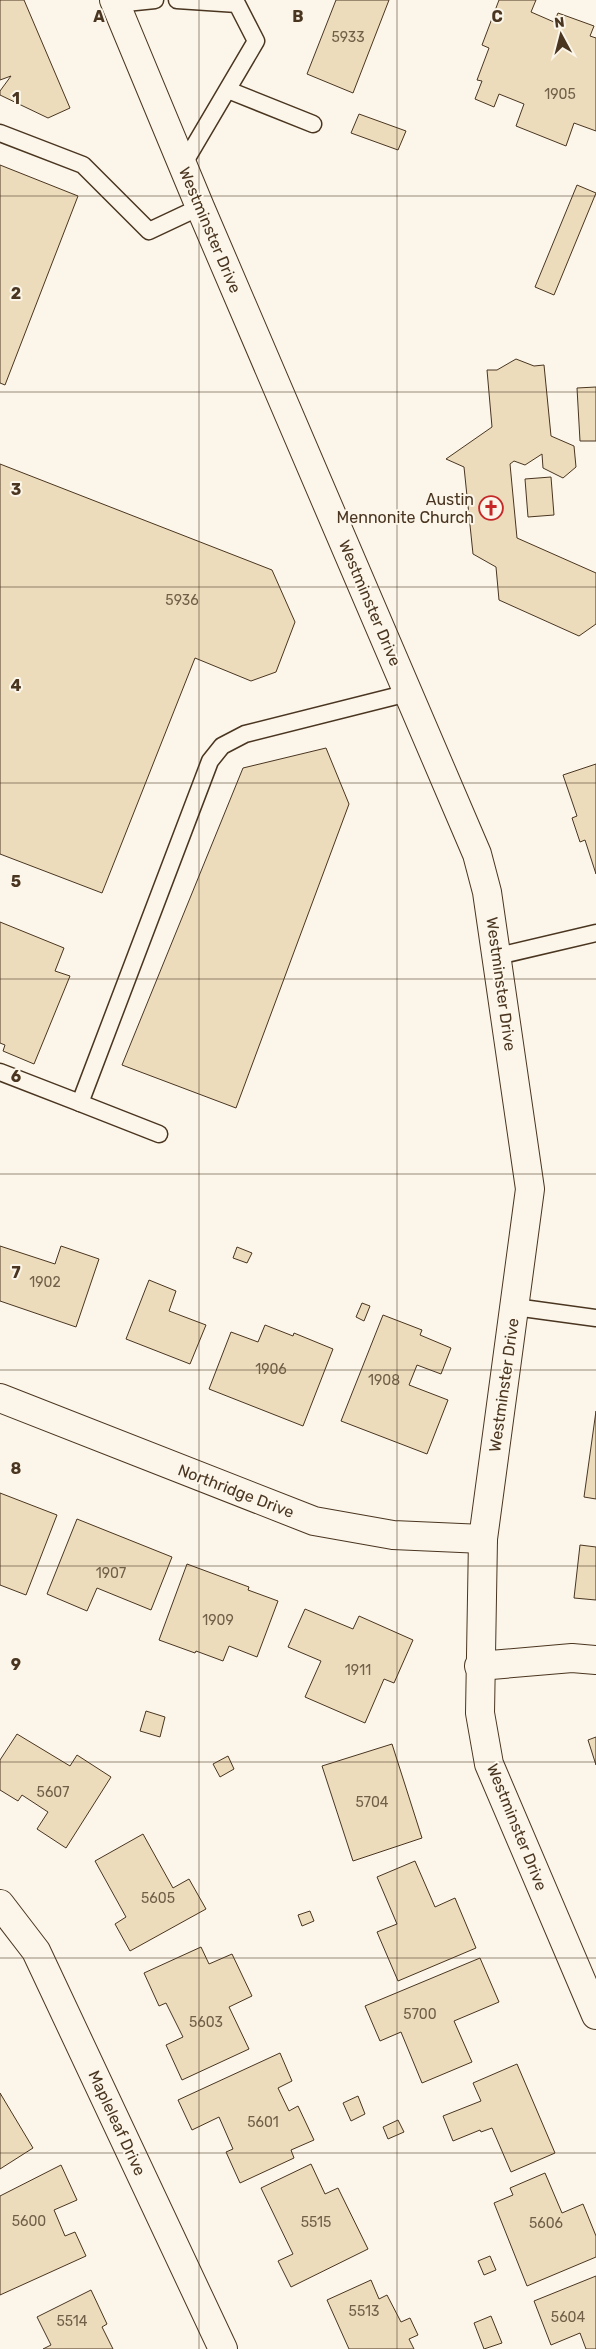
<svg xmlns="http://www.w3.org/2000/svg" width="596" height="2349" font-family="Rubik,sans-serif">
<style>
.building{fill:#ecdcbc;stroke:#4a3520}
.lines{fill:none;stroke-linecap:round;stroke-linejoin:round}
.lane-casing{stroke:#4a3520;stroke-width:19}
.street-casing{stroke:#4a3520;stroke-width:30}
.secondary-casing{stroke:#4a3520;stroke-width:30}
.lane{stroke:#fbf6e9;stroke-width:16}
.street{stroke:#fbf6e9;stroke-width:28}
.secondary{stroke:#fbf6e9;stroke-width:28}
.grid{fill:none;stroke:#4a3520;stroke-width:1;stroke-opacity:0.55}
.labels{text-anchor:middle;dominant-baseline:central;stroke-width:4;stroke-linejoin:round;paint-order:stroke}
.number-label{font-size:14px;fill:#725f47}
.street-label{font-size:16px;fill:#4a3520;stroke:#fbf6e9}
.poi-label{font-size:16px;fill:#4a3520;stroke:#fbf6e9;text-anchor:end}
.grid-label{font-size:16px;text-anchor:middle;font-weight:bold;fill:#4a3520;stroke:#fbf6e9;stroke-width:4;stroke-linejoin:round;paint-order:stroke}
</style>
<rect width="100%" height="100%" fill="#fbf6e9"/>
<g class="building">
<polygon points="0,0 24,0 70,108 48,118 0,95 0,91 11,76 0,80"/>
<polygon points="336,0 389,0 353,93 307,74"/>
<polygon points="499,0 536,0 531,12 554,22 558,13 594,26 590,36 596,38 596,131 574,123 566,146 516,126 524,104 499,94 494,107 475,99 482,81 477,80 489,48 482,45"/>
<polygon points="359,114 406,131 398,150 351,133"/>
<polygon points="0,165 78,196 5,385 0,383"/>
<polygon points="577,185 596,193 554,295 535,287"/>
<polygon points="516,359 534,366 544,365 551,436 574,446 576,467 563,478 543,468 542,454 525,465 514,461 510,464 517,538 596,573 596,624 579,636 499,600 496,567 473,554 464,467 446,459 492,427 487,370 497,370"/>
<polygon points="596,387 596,441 580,441 577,388"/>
<polygon points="0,464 272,570 295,622 276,672 251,681 195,658 102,893 0,854"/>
<polygon points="551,477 554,515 528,517 525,479"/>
<polygon points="326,748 349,804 236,1108 122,1065 243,768"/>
<polygon points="596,764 596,874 585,840 580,842 572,818 577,816 563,775"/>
<polygon points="0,922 64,948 55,971 70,976 34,1064 3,1051 5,1045 0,1043"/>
<polygon points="0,1246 55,1264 61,1246 99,1259 76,1327 0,1301"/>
<polygon points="237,1247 252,1253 247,1263 233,1258"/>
<polygon points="149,1280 176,1291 169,1311 206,1325 190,1364 126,1339"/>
<polygon points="362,1303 370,1306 364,1321 356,1317"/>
<polygon points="383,1315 422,1330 420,1335 451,1348 441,1374 417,1365 409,1385 448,1400 427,1454 341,1421"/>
<polygon points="265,1325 293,1336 294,1333 333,1349 303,1426 209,1389 231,1332 258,1342"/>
<polygon points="596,1411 596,1499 584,1497"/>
<polygon points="0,1493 57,1515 26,1595 0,1585"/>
<polygon points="77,1519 172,1557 151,1610 97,1588 87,1611 47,1594"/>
<polygon points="580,1545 596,1547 596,1600 574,1598"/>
<polygon points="187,1564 249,1587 248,1590 278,1601 257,1657 229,1646 223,1661 196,1651 195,1653 159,1640"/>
<polygon points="305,1609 353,1629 359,1616 413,1640 394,1683 384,1679 365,1723 305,1697 321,1661 288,1647"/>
<polygon points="146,1711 165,1717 160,1737 140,1731"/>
<polygon points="17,1734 70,1766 77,1755 111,1777 66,1848 37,1829 48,1812 22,1795 18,1801 0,1790 0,1760"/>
<polygon points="596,1737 596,1765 588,1740"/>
<polygon points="392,1744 422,1838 353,1861 322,1766"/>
<polygon points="228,1756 234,1769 220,1777 213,1764"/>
<polygon points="143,1834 173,1888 189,1879 206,1909 130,1951 115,1924 126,1917 95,1861"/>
<polygon points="415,1861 435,1907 455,1898 476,1948 398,1981 377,1932 397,1924 377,1877"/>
<polygon points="310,1911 314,1921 302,1926 298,1915"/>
<polygon points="201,1947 209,1964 232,1954 252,1996 229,2007 249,2049 182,2080 166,2045 183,2037 166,2003 159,2006 144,1973"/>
<polygon points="480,1958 499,2002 454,2021 472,2062 422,2083 401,2032 380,2041 365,2006"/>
<polygon points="280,2053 292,2081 278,2088 289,2111 298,2106 314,2140 291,2150 294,2158 240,2183 226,2152 233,2149 219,2117 192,2130 178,2100"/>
<polygon points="517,2064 555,2153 511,2172 492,2128 481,2132 480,2130 453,2141 443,2116 481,2101 473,2083"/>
<polygon points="0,2093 33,2148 0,2169"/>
<polygon points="358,2096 365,2114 351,2121 343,2103"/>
<polygon points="398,2120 404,2132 388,2139 383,2127"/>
<polygon points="311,2164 325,2194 338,2188 368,2249 291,2287 278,2261 293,2254 261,2188"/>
<polygon points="61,2165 77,2200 54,2210 65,2236 75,2232 86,2256 0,2295 0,2196"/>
<polygon points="545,2173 562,2213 583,2204 596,2236 596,2257 527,2286 494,2203 513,2195 510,2188"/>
<polygon points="490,2256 496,2270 484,2275 478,2261"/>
<polygon points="596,2276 596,2349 586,2349 580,2333 551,2345 534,2301"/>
<polygon points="371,2280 379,2299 387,2295 401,2322 410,2318 418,2335 409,2339 414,2349 349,2349 327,2300"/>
<polygon points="91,2290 107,2324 102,2327 113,2349 43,2349 51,2345 37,2317"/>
<polygon points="491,2316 502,2343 484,2349 474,2323"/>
</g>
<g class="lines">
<g class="lane-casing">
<g id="lane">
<polyline points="177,0 237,4 256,41 183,165"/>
<polyline points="116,4 155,0"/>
<polyline points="228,90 313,124"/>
<polyline points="0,133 83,165 149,231 200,207"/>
<polyline points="498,956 596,933"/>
<polyline points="0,1072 80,1103 210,761 222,746 245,734 408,693"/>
<polyline points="80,1103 159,1134"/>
<polyline points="515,1307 596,1318"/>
</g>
</g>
<g class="street-casing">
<g id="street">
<polyline points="0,1398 314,1521 393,1535 483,1539"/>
<polyline points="479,1666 572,1658 596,1660"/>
<polyline points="0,1904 36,1951 223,2349"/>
</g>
</g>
<g class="secondary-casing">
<polyline id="secondary" points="114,0 200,207 477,854 487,892 530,1189 483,1539 480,1713 489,1764 596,2015"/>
</g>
<use href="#lane" class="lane"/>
<use href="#street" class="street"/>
<use href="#secondary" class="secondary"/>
</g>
<path class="grid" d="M199,0v2349M397,0v2349M0,196h596M0,392h596M0,587h596M0,783h596M0,979h596M0,1174h596M0,1370h596M0,1566h596M0,1762h596M0,1958h596M0,2153h596"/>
<defs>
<g id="church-ring" transform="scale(1.25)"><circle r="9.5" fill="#fbf6e9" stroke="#c62828" stroke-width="1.5"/><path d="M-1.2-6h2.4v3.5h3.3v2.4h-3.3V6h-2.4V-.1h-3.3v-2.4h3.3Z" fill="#c62828"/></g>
</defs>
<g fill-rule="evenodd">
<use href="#church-ring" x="491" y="508"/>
</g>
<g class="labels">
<g class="number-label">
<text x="348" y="37">5933</text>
<text x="560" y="94">1905</text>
<text x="182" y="600">5936</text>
<text x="45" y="1282">1902</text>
<text x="271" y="1369">1906</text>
<text x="384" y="1380">1908</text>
<text x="111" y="1573">1907</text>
<text x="218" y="1620">1909</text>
<text x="358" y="1670">1911</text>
<text x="53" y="1792">5607</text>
<text x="372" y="1802">5704</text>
<text x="158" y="1898">5605</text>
<text x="420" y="2014">5700</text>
<text x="206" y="2022">5603</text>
<text x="263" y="2122">5601</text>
<text x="29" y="2221">5600</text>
<text x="316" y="2222">5515</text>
<text x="546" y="2223">5606</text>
<text x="364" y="2311">5513</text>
<text x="568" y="2317">5604</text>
<text x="72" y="2321">5514</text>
</g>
<g class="street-label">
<text transform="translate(210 230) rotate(67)">Westminster Drive</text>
<text transform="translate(370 603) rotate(67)">Westminster Drive</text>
<text transform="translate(501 984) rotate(82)">Westminster Drive</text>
<text transform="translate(504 1385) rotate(-82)">Westminster Drive</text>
<text transform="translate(236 1491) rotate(21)">Northridge Drive</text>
<text transform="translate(517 1827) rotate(68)">Westminster Drive</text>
<text transform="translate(117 2123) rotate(65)">Mapleleaf Drive</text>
</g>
<g class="poi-label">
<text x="474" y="499">Austin<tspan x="474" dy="18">Mennonite Church</tspan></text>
</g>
</g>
<g class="grid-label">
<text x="99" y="22">A</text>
<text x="298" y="22">B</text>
<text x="497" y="22">C</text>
<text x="16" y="104">1</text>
<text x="16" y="299">2</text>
<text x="16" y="495">3</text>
<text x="16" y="691">4</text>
<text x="16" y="887">5</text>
<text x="16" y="1082">6</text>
<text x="16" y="1278">7</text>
<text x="16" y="1474">8</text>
<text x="16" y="1670">9</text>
</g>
<g transform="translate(561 35) rotate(353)" stroke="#fbf6e9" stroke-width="4" paint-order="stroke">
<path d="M0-4L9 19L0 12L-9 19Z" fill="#4a3520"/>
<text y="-8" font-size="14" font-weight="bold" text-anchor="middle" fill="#4a3520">N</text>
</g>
</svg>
